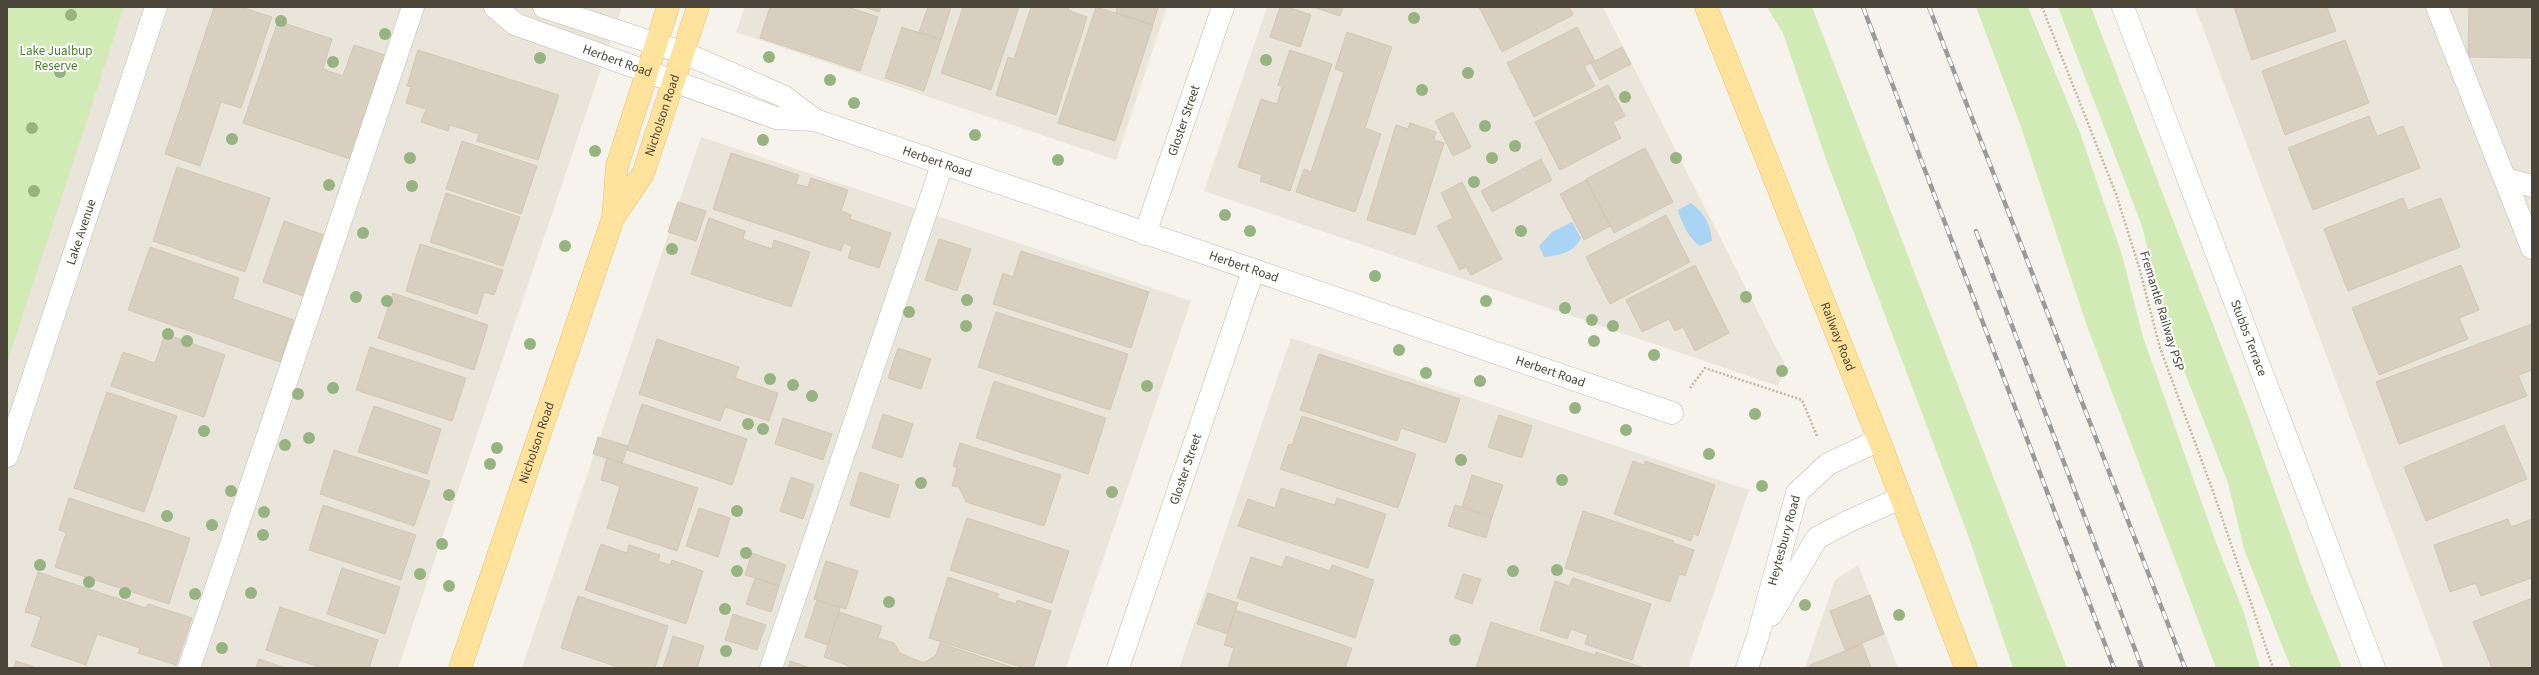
<svg xmlns="http://www.w3.org/2000/svg" width="2539" height="675" font-family="'Source Sans 3',sans-serif">
<style>
.residential{fill:#eae5da}
.green{fill:#d2eab5}
.water{fill:#a9d4f2}
.building{fill:#d8cfc1;stroke:#d3c7b4}
.lines{fill:none;stroke-linecap:round;stroke-linejoin:round}
.minor-casing{stroke:#c2bbae;stroke-width:23}
.major-casing{stroke:#e6c16a;stroke-width:23}
.path{stroke:#c4b79f;stroke-width:2.5;stroke-dasharray:2 2;stroke-linecap:butt}
.minor{stroke:#fff;stroke-width:22}
.major{stroke:#ffe39c;stroke-width:22}
.rail-casing{stroke:#9a9a9a;stroke-width:4.5}
.rail{stroke:#fff;stroke-width:3;stroke-dasharray:9;stroke-linecap:butt}
.tree{fill:#97b381}
.labels{text-anchor:middle;dominant-baseline:central;stroke-width:4;stroke-linejoin:round;paint-order:stroke}
.park-label{font-size:13px;fill:#4a7f2a;stroke:#fff}
.street-label{font-size:13px;fill:#4b4439;stroke:#fff}
</style>
<rect width="100%" height="100%" fill="#f6f3ec"/>
<g class="residential">
<polygon points="7,7 622,7 398,668 7,668"/>
<polygon points="745,7 1167,7 1116,160 736,32"/>
<polygon points="1267,7 1603,7 1786,367 1778,386 1204,191"/>
<polygon points="2195,7 2532,7 2532,668 2444,668"/>
<polygon points="701,137 1191,301 1066,668 522,668"/>
<polygon points="1291,338 1749,490 1688,668 1179,668"/>
<polygon points="1858,565 1898,668 1805,668 1835,580"/>
</g>
<g class="green">
<polygon points="7,7 124,7 7,363"/>
<polygon points="1767,7 1812,7 2067,668 2013,668 1968,535 1826,159 1783,33"/>
<polygon points="1976,7 2028,7 2079,130 2122,255 2143,337 2215,540 2244,613 2260,668 2216,668 2087,326 2020,124"/>
<polygon points="2058,7 2091,7 2249,418 2307,582 2342,668 2291,668 2244,549 2228,483 2169,332 2142,226"/>
</g>
<g class="water">
<path d="M1691,203c14,11 19,20 21,38l-12,5c-11,-7 -19,-24 -22,-36z"/>
<path d="M1572,222l9,16c-7,15 -21,17 -37,19l-5,-11 13,-14z"/>
</g>
<g class="building">
<polygon points="214,7 241,7 272,17 241,108 221,102 200,166 165,154"/>
<polygon points="770,7 848,7 878,17 860,71 760,38"/>
<polygon points="864,7 881,7 879,12"/>
<polygon points="928,7 951,7 941,40 919,32"/>
<polygon points="963,7 1019,7 991,90 941,73"/>
<polygon points="1031,7 1069,7 1068,10 1087,17 1056,115 996,95 1008,57 1014,59"/>
<polygon points="1096,7 1153,25 1115,141 1058,123"/>
<polygon points="1117,7 1158,7 1153,25 1116,13"/>
<polygon points="1280,7 1288,7 1311,15 1300,47 1270,37"/>
<polygon points="1313,7 1343,7 1340,16"/>
<polygon points="1479,7 1569,7 1573,15 1502,52"/>
<polygon points="2234,7 2327,7 2336,31 2252,60"/>
<polygon points="2469,7 2532,7 2532,58 2468,57"/>
<polygon points="278,21 332,39 323,69 343,76 354,45 388,56 353,160 243,123"/>
<polygon points="902,27 941,40 924,91 885,78"/>
<polygon points="1577,27 1595,61 1584,66 1595,86 1534,117 1507,63"/>
<polygon points="1347,32 1392,47 1365,128 1381,134 1355,212 1296,192 1304,169 1311,172 1344,72 1335,69"/>
<polygon points="2345,40 2369,103 2285,135 2262,71"/>
<polygon points="1622,47 1631,64 1600,80 1591,63"/>
<polygon points="418,50 559,95 538,160 477,141 479,134 450,125 448,131 421,122 426,109 406,103 411,87 407,86"/>
<polygon points="1290,50 1332,64 1290,191 1260,181 1262,175 1238,167 1261,99 1277,104 1282,87 1278,85"/>
<polygon points="1608,85 1625,116 1613,122 1621,138 1560,170 1535,122"/>
<polygon points="1453,112 1471,147 1453,156 1435,121"/>
<polygon points="2369,116 2377,136 2403,126 2420,168 2313,210 2288,148"/>
<polygon points="1410,123 1436,132 1434,140 1444,143 1415,235 1367,220 1396,125 1408,129"/>
<polygon points="462,141 537,166 521,214 446,189"/>
<polygon points="1645,148 1673,202 1614,233 1586,179"/>
<polygon points="731,153 799,175 796,184 808,187 811,178 848,190 841,211 851,215 850,219 891,233 879,268 848,258 852,246 844,243 841,251 713,209"/>
<polygon points="1541,159 1552,180 1492,212 1481,191"/>
<polygon points="177,167 270,198 245,272 153,241"/>
<polygon points="1586,180 1610,226 1584,240 1560,194"/>
<polygon points="1462,182 1502,259 1471,275 1466,267 1460,270 1437,226 1453,218 1441,193"/>
<polygon points="446,193 520,217 503,266 430,242"/>
<polygon points="2403,198 2408,210 2441,198 2460,247 2348,291 2324,229"/>
<polygon points="678,202 706,211 696,241 668,232"/>
<polygon points="1666,215 1690,262 1610,304 1586,257"/>
<polygon points="709,218 745,231 743,239 772,249 774,240 810,252 791,307 691,274"/>
<polygon points="284,221 327,236 306,297 263,282"/>
<polygon points="939,239 971,249 957,291 925,280"/>
<polygon points="420,244 503,270 494,295 484,292 477,314 406,291"/>
<polygon points="150,247 239,278 233,299 294,320 280,362 128,310"/>
<polygon points="1021,251 1149,292 1131,348 993,304 1003,273 1013,277"/>
<polygon points="1695,265 1729,333 1695,351 1683,327 1675,331 1669,319 1642,332 1626,300"/>
<polygon points="2461,265 2479,310 2459,318 2468,339 2379,375 2352,308"/>
<polygon points="393,293 488,325 474,370 378,338"/>
<polygon points="996,312 1128,354 1110,410 978,367"/>
<polygon points="2532,324 2532,370 2518,375 2527,396 2399,444 2376,382"/>
<polygon points="165,334 225,355 204,417 111,386 123,352 155,363"/>
<polygon points="657,339 739,367 735,378 778,393 769,421 725,407 720,421 639,394"/>
<polygon points="370,347 466,378 452,421 356,390"/>
<polygon points="898,348 931,359 921,389 888,378"/>
<polygon points="1319,354 1460,399 1446,443 1401,428 1397,441 1300,410"/>
<polygon points="994,381 1106,418 1088,474 976,438"/>
<polygon points="107,392 177,416 144,512 74,488"/>
<polygon points="642,404 747,439 732,485 627,450"/>
<polygon points="374,406 441,429 427,474 358,452"/>
<polygon points="883,414 913,424 902,458 872,448"/>
<polygon points="1499,415 1532,426 1522,458 1488,447"/>
<polygon points="1302,416 1416,454 1398,508 1280,469 1289,444 1292,445"/>
<polygon points="783,418 832,434 823,460 775,444"/>
<polygon points="2504,425 2527,479 2426,521 2404,467"/>
<polygon points="598,437 628,446 622,463 593,454"/>
<polygon points="960,443 1061,475 1044,526 966,502 959,487 952,486 957,468 953,466"/>
<polygon points="334,450 430,481 414,526 320,494"/>
<polygon points="607,458 698,488 677,551 607,528 620,486 601,480"/>
<polygon points="1633,461 1644,465 1645,461 1715,485 1698,536 1693,534 1691,541 1614,514"/>
<polygon points="860,472 899,485 889,518 850,505"/>
<polygon points="1472,475 1503,485 1492,517 1462,507"/>
<polygon points="791,477 814,485 803,519 780,511"/>
<polygon points="1281,488 1335,505 1337,498 1386,514 1368,568 1238,526 1248,499 1275,508"/>
<polygon points="69,498 190,538 169,604 55,567 66,533 59,530"/>
<polygon points="323,505 416,535 401,580 309,550"/>
<polygon points="1455,505 1492,517 1486,538 1448,526"/>
<polygon points="699,508 730,518 718,557 686,546"/>
<polygon points="1583,511 1674,541 1673,543 1694,550 1685,576 1679,574 1670,602 1565,568"/>
<polygon points="967,518 1069,551 1052,603 950,570"/>
<polygon points="2508,519 2511,527 2532,519 2532,578 2481,596 2476,583 2450,592 2434,545"/>
<polygon points="601,544 627,553 629,545 660,555 658,561 670,565 672,560 703,571 686,624 585,590"/>
<polygon points="752,553 786,565 779,586 745,575"/>
<polygon points="1286,556 1330,571 1332,565 1374,580 1355,638 1237,598 1251,557 1282,567"/>
<polygon points="826,561 858,571 846,609 814,599"/>
<polygon points="342,568 400,587 385,634 327,614"/>
<polygon points="38,572 146,608 148,604 192,618 176,665 138,653 140,648 97,634 86,665 31,646 41,617 25,612"/>
<polygon points="1463,574 1481,579 1472,604 1455,598"/>
<polygon points="948,577 999,594 997,598 1016,604 1017,600 1051,611 1033,668 1024,668 929,638"/>
<polygon points="755,578 779,586 771,612 746,604"/>
<polygon points="1573,578 1651,604 1632,660 1585,644 1588,635 1571,629 1567,639 1540,630 1555,581 1569,586"/>
<polygon points="1208,593 1238,603 1228,634 1197,624"/>
<polygon points="1870,595 1884,634 1845,650 1830,611"/>
<polygon points="578,596 668,626 655,668 621,668 561,648"/>
<polygon points="2532,598 2532,668 2492,668 2473,622"/>
<polygon points="817,600 840,608 828,645 805,637"/>
<polygon points="280,607 378,640 369,668 322,668 266,650"/>
<polygon points="1235,610 1352,648 1345,668 1228,668 1234,648 1224,645"/>
<polygon points="839,612 882,626 878,638 894,643 900,653 924,663 936,655 940,643 1014,668 849,668 847,665 824,657"/>
<polygon points="733,614 766,625 757,650 725,640"/>
<polygon points="1491,622 1595,655 1596,652 1644,668 1476,668"/>
<polygon points="673,636 704,646 697,668 663,668"/>
<polygon points="1862,644 1871,668 1809,668 1810,665"/>
<polygon points="259,659 285,668 256,668"/>
<polygon points="16,661 37,668 14,668"/>
<polygon points="790,661 810,668 788,668"/>
</g>
<g class="lines">
<g class="minor-casing">
<g id="minor">
<path id="s1" d="M495,7l20,17 261,94 39,2 857,293"/>
<polyline points="544,7 684,53 783,96 815,120"/>
<path id="s2" d="M2123,7l251,661"/>
<polyline points="2437,7 2532,248"/>
<polyline points="2506,179 2532,186"/>
<path id="s3" d="M1145,234l78,-227"/>
<path id="s4" d="M7,456l149,-449"/>
<polyline points="1771,615 1817,538 1849,521 1901,498"/>
<polyline points="189,668 413,7"/>
<polyline points="771,668 942,165"/>
<path id="s5" d="M1118,668l135,-397"/>
<path id="s6" d="M1747,668l11,-32 39,-143 31,-29 51,-24"/>
</g>
</g>
<g class="major-casing">
<g id="major">
<path id="s7" d="M1706,7l173,433 87,228"/>
<path id="s8" d="M613,218l30,-44 55,-167"/>
<path id="s9" d="M460,668l153,-450 4,-52 51,-159"/>
</g>
</g>
<g class="path">
<polyline points="2042,7 2116,194 2139,267 2160,348 2214,494 2273,668"/>
<polyline points="1690,388 1705,368 1802,400 1817,436"/>
</g>
<use href="#minor" class="minor"/>
<use href="#major" class="major"/>
<g class="rail-casing">
<g id="rail">
<polyline points="1863,7 2114,668"/>
<polyline points="1929,7 2185,668"/>
<polyline points="1976,231 2142,668"/>
</g>
</g>
<use href="#rail" class="rail"/>
</g>
<g class="tree">
<circle cx="71" cy="15" r="6"/>
<circle cx="1414" cy="18" r="6"/>
<circle cx="281" cy="21" r="6"/>
<circle cx="385" cy="34" r="6"/>
<circle cx="769" cy="57" r="6"/>
<circle cx="540" cy="58" r="6"/>
<circle cx="1266" cy="60" r="6"/>
<circle cx="333" cy="62" r="6"/>
<circle cx="60" cy="72" r="6"/>
<circle cx="1468" cy="73" r="6"/>
<circle cx="830" cy="80" r="6"/>
<circle cx="1422" cy="90" r="6"/>
<circle cx="1625" cy="97" r="6"/>
<circle cx="854" cy="103" r="6"/>
<circle cx="1485" cy="126" r="6"/>
<circle cx="32" cy="128" r="6"/>
<circle cx="975" cy="135" r="6"/>
<circle cx="232" cy="139" r="6"/>
<circle cx="763" cy="140" r="6"/>
<circle cx="1515" cy="146" r="6"/>
<circle cx="595" cy="151" r="6"/>
<circle cx="410" cy="158" r="6"/>
<circle cx="1492" cy="158" r="6"/>
<circle cx="1676" cy="158" r="6"/>
<circle cx="1058" cy="160" r="6"/>
<circle cx="1474" cy="182" r="6"/>
<circle cx="329" cy="185" r="6"/>
<circle cx="412" cy="186" r="6"/>
<circle cx="34" cy="191" r="6"/>
<circle cx="1225" cy="215" r="6"/>
<circle cx="1250" cy="231" r="6"/>
<circle cx="1521" cy="231" r="6"/>
<circle cx="363" cy="233" r="6"/>
<circle cx="565" cy="246" r="6"/>
<circle cx="672" cy="249" r="6"/>
<circle cx="1375" cy="276" r="6"/>
<circle cx="356" cy="297" r="6"/>
<circle cx="1746" cy="297" r="6"/>
<circle cx="967" cy="300" r="6"/>
<circle cx="387" cy="301" r="6"/>
<circle cx="1486" cy="301" r="6"/>
<circle cx="1565" cy="308" r="6"/>
<circle cx="909" cy="312" r="6"/>
<circle cx="1592" cy="320" r="6"/>
<circle cx="966" cy="326" r="6"/>
<circle cx="1613" cy="326" r="6"/>
<circle cx="168" cy="334" r="6"/>
<circle cx="187" cy="341" r="6"/>
<circle cx="1594" cy="341" r="6"/>
<circle cx="530" cy="344" r="6"/>
<circle cx="1399" cy="350" r="6"/>
<circle cx="1654" cy="355" r="6"/>
<circle cx="1782" cy="371" r="6"/>
<circle cx="1426" cy="373" r="6"/>
<circle cx="770" cy="379" r="6"/>
<circle cx="1480" cy="381" r="6"/>
<circle cx="793" cy="385" r="6"/>
<circle cx="1147" cy="386" r="6"/>
<circle cx="333" cy="388" r="6"/>
<circle cx="298" cy="394" r="6"/>
<circle cx="812" cy="396" r="6"/>
<circle cx="1575" cy="408" r="6"/>
<circle cx="1755" cy="414" r="6"/>
<circle cx="748" cy="424" r="6"/>
<circle cx="763" cy="429" r="6"/>
<circle cx="1626" cy="430" r="6"/>
<circle cx="204" cy="431" r="6"/>
<circle cx="309" cy="438" r="6"/>
<circle cx="285" cy="445" r="6"/>
<circle cx="497" cy="448" r="6"/>
<circle cx="1709" cy="454" r="6"/>
<circle cx="1461" cy="460" r="6"/>
<circle cx="490" cy="464" r="6"/>
<circle cx="1562" cy="480" r="6"/>
<circle cx="921" cy="483" r="6"/>
<circle cx="1762" cy="486" r="6"/>
<circle cx="231" cy="491" r="6"/>
<circle cx="1112" cy="492" r="6"/>
<circle cx="449" cy="495" r="6"/>
<circle cx="737" cy="511" r="6"/>
<circle cx="264" cy="512" r="6"/>
<circle cx="167" cy="516" r="6"/>
<circle cx="212" cy="525" r="6"/>
<circle cx="263" cy="535" r="6"/>
<circle cx="442" cy="544" r="6"/>
<circle cx="746" cy="553" r="6"/>
<circle cx="40" cy="565" r="6"/>
<circle cx="1557" cy="570" r="6"/>
<circle cx="737" cy="571" r="6"/>
<circle cx="1513" cy="571" r="6"/>
<circle cx="420" cy="574" r="6"/>
<circle cx="89" cy="582" r="6"/>
<circle cx="449" cy="586" r="6"/>
<circle cx="125" cy="593" r="6"/>
<circle cx="251" cy="593" r="6"/>
<circle cx="195" cy="594" r="6"/>
<circle cx="889" cy="602" r="6"/>
<circle cx="1805" cy="605" r="6"/>
<circle cx="725" cy="609" r="6"/>
<circle cx="1899" cy="615" r="6"/>
<circle cx="1455" cy="640" r="6"/>
<circle cx="222" cy="648" r="6"/>
<circle cx="726" cy="651" r="6"/>
</g>
<g class="labels">
<g class="park-label">
<text x="56" y="51">Lake Jualbup<tspan x="56" dy="15">Reserve</tspan></text>
</g>
<g class="street-label">
<text stroke="none"><textPath href="#s1" startOffset="135">Herbert Road</textPath></text>
<text stroke="none"><textPath href="#s8" startOffset="115">Nicholson Road</textPath></text>
<text stroke="none"><textPath href="#s3" startOffset="120">Gloster Street</textPath></text>
<text stroke="none"><textPath href="#s1" startOffset="472">Herbert Road</textPath></text>
<text stroke="none"><textPath href="#s4" startOffset="236">Lake Avenue</textPath></text>
<text stroke="none"><textPath href="#s1" startOffset="796">Herbert Road</textPath></text>
<text transform="translate(2162 311) rotate(73)">Fremantle Railway PSP</text>
<text stroke="none"><textPath href="#s7" startOffset="355">Railway Road</textPath></text>
<text stroke="none"><textPath href="#s2" startOffset="354">Stubbs Terrace</textPath></text>
<text stroke="none"><textPath href="#s1" startOffset="1120">Herbert Road</textPath></text>
<text stroke="none"><textPath href="#s9" startOffset="238">Nicholson Road</textPath></text>
<text stroke="none"><textPath href="#s5" startOffset="210">Gloster Street</textPath></text>
<text stroke="none"><textPath href="#s6" startOffset="133">Heytesbury Road</textPath></text>
</g>
</g>
<rect width="2539" height="675" fill="none" stroke="#4b4439" stroke-width="16"/>
</svg>
